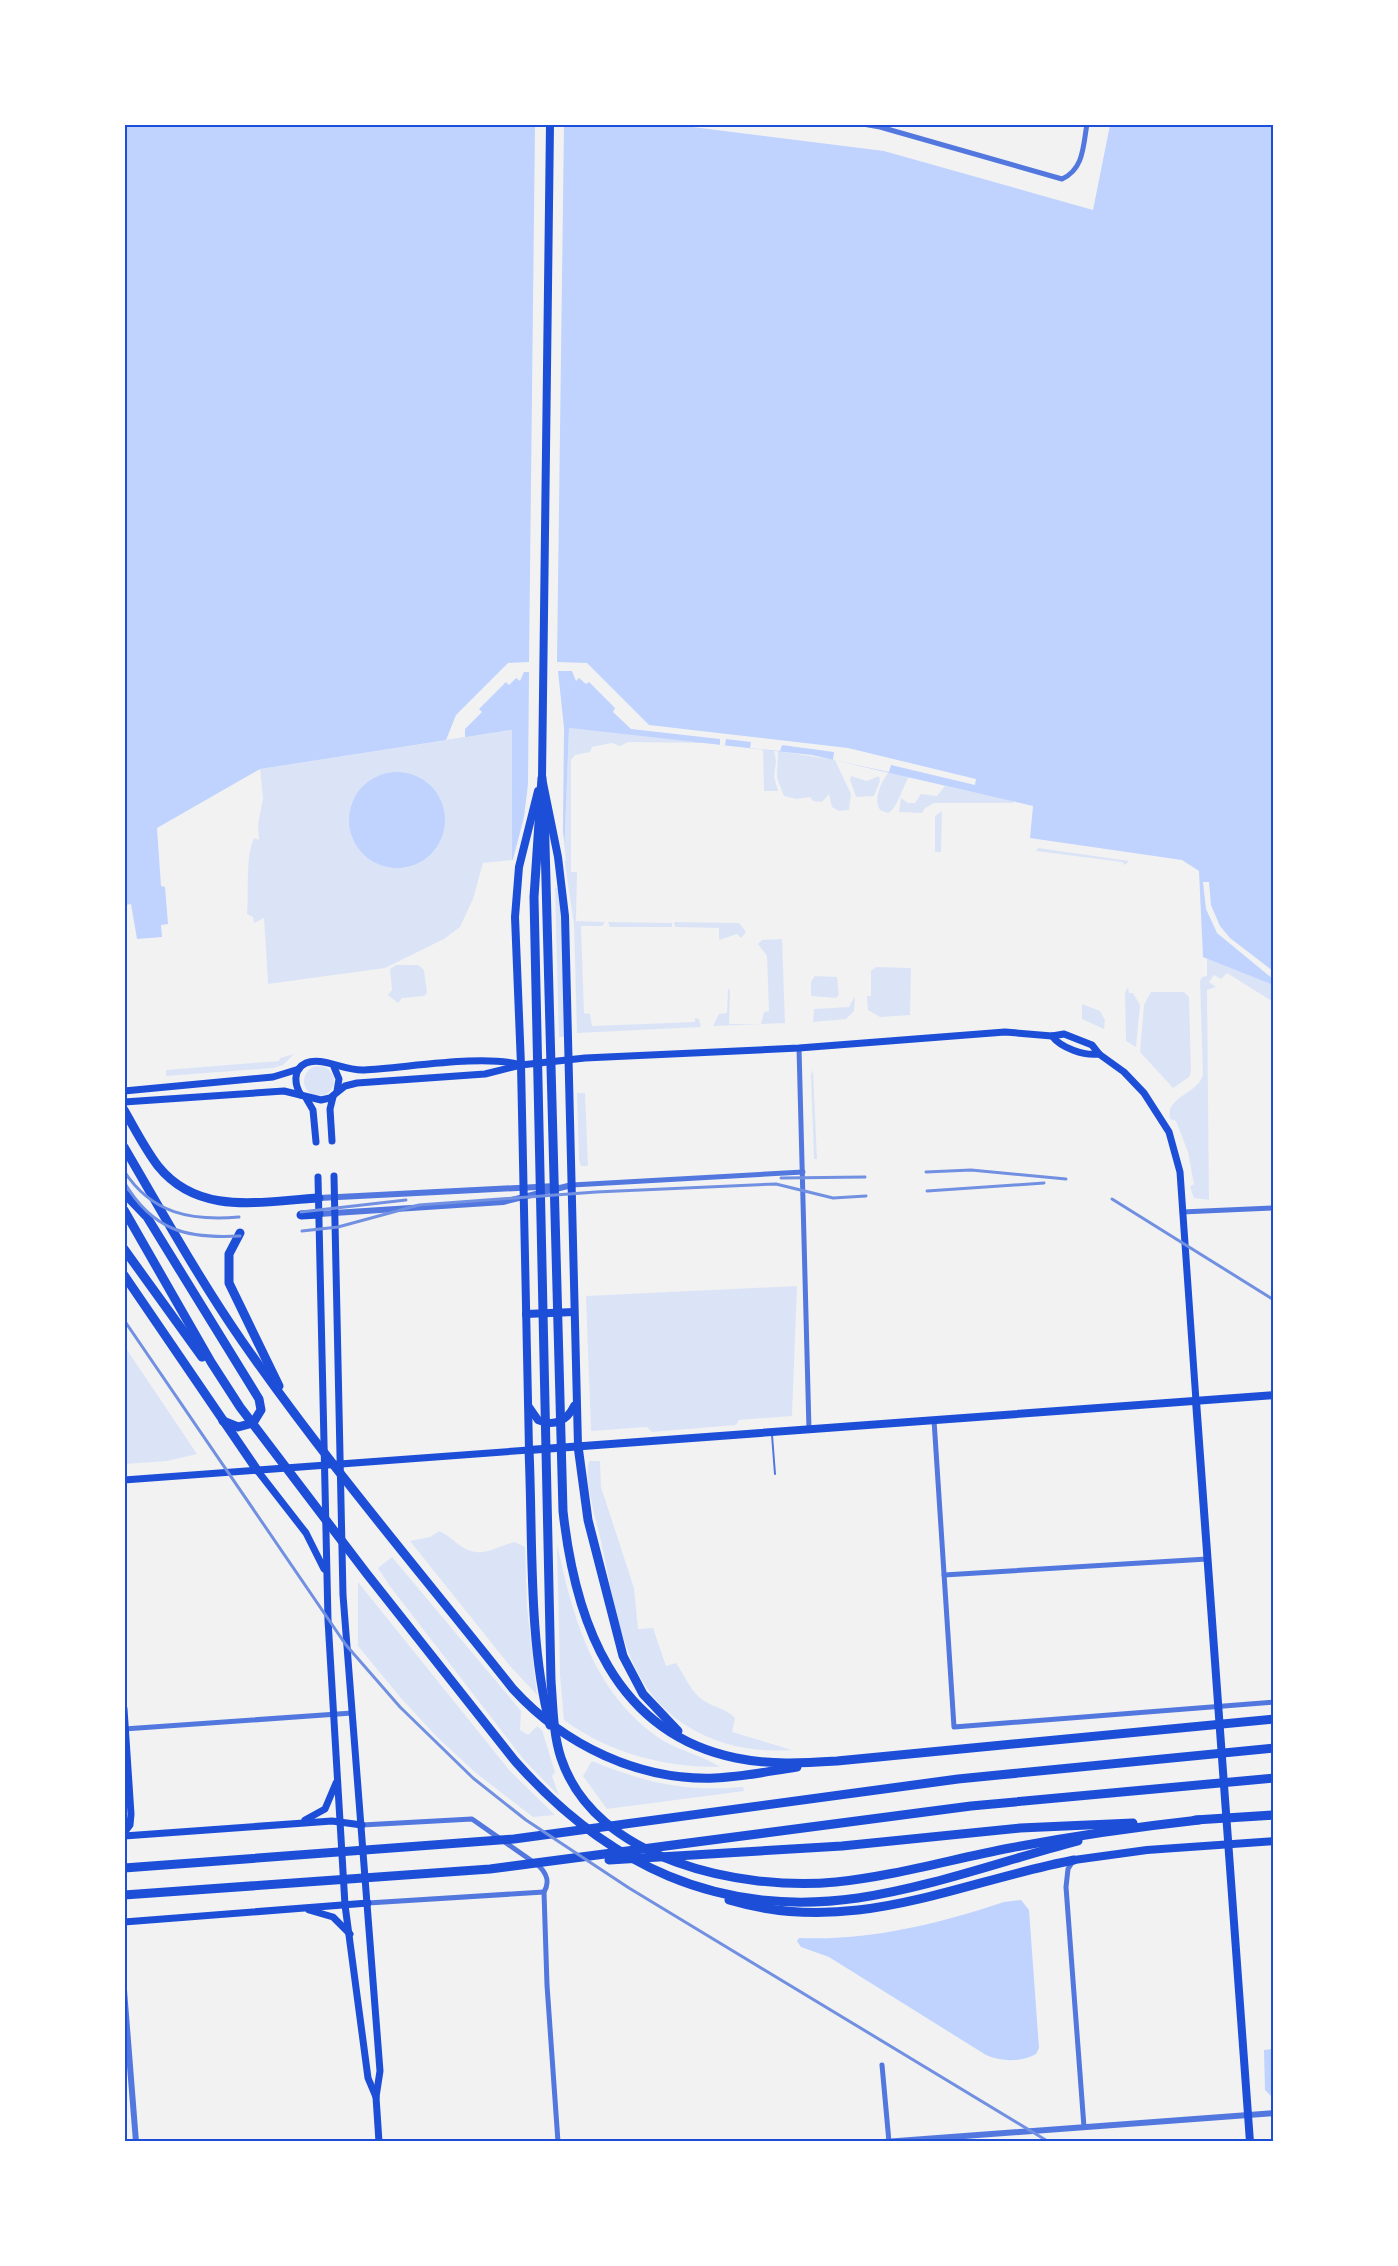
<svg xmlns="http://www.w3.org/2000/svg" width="1398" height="2266" font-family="Roboto,sans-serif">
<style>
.green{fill:#dbe4f7}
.water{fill:#bfd3fe}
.pier{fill:#f2f2f2}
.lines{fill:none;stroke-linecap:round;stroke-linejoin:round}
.service{stroke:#5277de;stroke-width:2}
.minor{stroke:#5277de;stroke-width:5}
.tertiary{stroke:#5277de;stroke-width:6}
.secondary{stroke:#1d4ed8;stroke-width:7}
.primary{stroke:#1d4ed8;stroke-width:8}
.motorway{stroke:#1d4ed8;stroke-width:9}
.rail{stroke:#7290e2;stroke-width:3}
.neatline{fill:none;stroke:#1d4ed8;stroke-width:2}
</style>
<rect width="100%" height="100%" fill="#f2f2f2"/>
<g class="green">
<polygon points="569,728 705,743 628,742 620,746 612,743 592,747 590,752 575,755 571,760 571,872 577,872 576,921 605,922 602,926 581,926 584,1013 590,1014 592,1026 695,1022 695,1018 699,1019 701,1027 577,1033 574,924 564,858"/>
<path d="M513,730l-1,130 -29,3 -10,36 -13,28 -16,12 -59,29 -117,16 -4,-66 -10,5 -1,-6 -6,-3c2,-21 -2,-57 7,-76l5,2 -1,-15 5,-27 -3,-29z"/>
<polygon points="763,750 774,750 776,761 774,777 778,791 764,791"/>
<polygon points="778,751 835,760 851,794 849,810 839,811 832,807 829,794 822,802 813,801 810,797 796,799 784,796 777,778"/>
<path d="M889,772l20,5c-7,10 -11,31 -21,36l-8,-3c-7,-11 1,-28 9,-38z"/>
<polygon points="851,776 867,781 879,776 880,781 874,796 856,797 850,780"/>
<polygon points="945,786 1013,801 1013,803 934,803 925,808 922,813 899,812 901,798 908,803 915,803 921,794 937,796"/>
<polygon points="942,811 941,852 935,852 935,816"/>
<polygon points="1038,848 1129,861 1125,865 1122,862 1036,851"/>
<polygon points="555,888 559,888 562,925 564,1037 559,1037"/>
<polygon points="608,922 672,923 672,927 610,927"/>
<polygon points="674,922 739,923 746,932 741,938 737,934 719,940 719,928 675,927"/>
<polygon points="782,939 785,1023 713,1026 719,1014 727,1013 728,989 730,990 729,1024 761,1024 764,1012 769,1011 767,956 758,944 762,940"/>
<path d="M1207,958l64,26 2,18 -46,-29 -6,6 -7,-4 -5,7 7,5 -9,3 2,210 -15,-2 -4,-11 4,-3 -6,-32 -12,-31 -6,-2c-5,-23 27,-24 33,-44l-3,-94 2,-4 5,-1z"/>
<polygon points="396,965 418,965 424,970 427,993 424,996 402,998 398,1003 388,995 392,990 390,969"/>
<polygon points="876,967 911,968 910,1015 880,1017 868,1010 867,996 871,996 871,971"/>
<polygon points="815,976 837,977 839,995 836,998 811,996 811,982"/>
<polygon points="1128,987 1129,993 1133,993 1140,1005 1136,1047 1126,1041 1125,993"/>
<polygon points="1151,992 1184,992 1189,997 1191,1072 1189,1077 1173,1088 1140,1052 1144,1005"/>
<polygon points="855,996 854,1011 846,1019 813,1022 814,1009 849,1007"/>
<polygon points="1082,1004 1100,1011 1105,1020 1104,1029 1082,1019"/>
<polygon points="294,1054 283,1065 273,1068 166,1076 166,1070 279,1061 280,1058"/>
<circle cx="319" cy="1081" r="15"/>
<polygon points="813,1070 817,1159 814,1159 811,1075"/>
<polygon points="577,1093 585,1093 588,1166 581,1166 579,1160"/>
<polygon points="797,1286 792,1416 739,1420 736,1425 652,1432 647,1427 591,1431 586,1296"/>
<polygon points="125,1347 197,1454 167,1461 125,1464"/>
<path d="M589,1461h11l1,26 33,101 4,41 15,-1 13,38 10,-3c7,10 13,24 22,33 11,11 27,11 37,22l-3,14 60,18c-61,5 -125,-20 -154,-77 -20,-38 -27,-85 -36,-127 -4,-21 -19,-65 -13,-85z"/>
<path d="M439,1531c10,4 16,12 25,17 19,11 33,-2 51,-6l10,5 2,60 10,88 -27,-29 -100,-125 20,-4z"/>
<path d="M557,1544c16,74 36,148 102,194 18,12 47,19 61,29 -57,0 -109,-13 -156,-47l-4,-45z"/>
<polygon points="392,1557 521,1711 520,1730 528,1735 537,1726 542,1730 555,1772 552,1776 559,1796 524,1760 389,1585 378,1568"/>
<polygon points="358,1582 510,1771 555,1815 533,1817 476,1773 437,1737 400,1697 358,1646"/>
<path d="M592,1761c53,22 94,31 151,26l1,4 -137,18 -24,-33z"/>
</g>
<g class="water">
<polygon points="125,125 677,125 884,151 1093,210 1110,125 1273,125 1273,985 1203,957 1199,871 1182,860 1030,838 1033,806 812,755 569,728 564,858 512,860 512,730 260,769 157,828 161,886 165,887 168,924 161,925 162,937 137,939 131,904 125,905"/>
<circle cx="397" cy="820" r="48"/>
<path d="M1021,1900l8,10 10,138 -3,6c-14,8 -35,8 -50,1l-157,-98 -28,-10 -4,-6 2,-3c71,3 138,-14 205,-36z"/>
<polygon points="1273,2049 1273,2096 1271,2096 1265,2090 1264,2050"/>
</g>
<g class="pier">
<polygon points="535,125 564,125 557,662 587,663 649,725 848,748 976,779 975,785 891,765 889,772 833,760 834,752 782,745 780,751 750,748 751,742 726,739 725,745 720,745 720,739 631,729 613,712 615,708 589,682 586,684 579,678 576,681 572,671 558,671 564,728 563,831 566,861 512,863 524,817 528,784 529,672 524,672 520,681 516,678 509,685 506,682 479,709 482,712 465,729 465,737 446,740 456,715 508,663 529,662"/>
<polygon points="1203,882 1209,882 1211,905 1220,926 1230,938 1273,971 1273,979 1217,933 1206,909"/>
</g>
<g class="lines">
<polyline class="service" points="772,1435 775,1474"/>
<g class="minor">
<path d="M863,124l17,3 182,52c22,-10 21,-33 25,-55"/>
<polyline points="799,1048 809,1430"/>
<polyline points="572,1185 803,1172"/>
<polyline points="1182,1212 1274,1208"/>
<polyline points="934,1420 954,1727 1274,1702"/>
<polyline points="944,1575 1207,1559"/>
<polyline points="124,1729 352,1713"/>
<path d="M362,1825l110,-6 67,47c8,8 11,16 5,26l3,93 11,157"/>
<polyline points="1073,1861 1068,1869 1066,1887 1084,2127"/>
<polyline points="368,1903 544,1892"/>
<polyline points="882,2065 889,2142"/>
</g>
<g class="tertiary">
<polyline points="319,1198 556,1186"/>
<polyline points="319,1214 503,1202 572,1185"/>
<polyline points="124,1990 136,2142"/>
<polyline points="884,2142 1274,2113"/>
</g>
<g class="secondary">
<path d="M1052,1036c9,12 32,20 47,18"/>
<polyline points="334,1067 339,1079 337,1091"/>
<polyline points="124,1091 273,1077 299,1069"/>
<path d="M301,1095c-7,-11 -8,-26 5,-32 15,-7 38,8 58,7 42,-2 119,-16 157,-5"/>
<polyline points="306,1098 313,1110 316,1142"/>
<polyline points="124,1102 284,1091 321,1100 330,1098 345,1086 357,1083 485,1074 521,1065 585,1058 799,1048 1005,1032 1052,1036 1064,1034 1092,1045 1099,1054 1124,1072 1144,1093 1169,1132 1180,1172 1196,1401"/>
<polyline points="332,1141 330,1109 333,1097"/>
<polyline points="334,1176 343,1595 380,2071 376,2097 379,2142"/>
<polyline points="318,1177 328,1620 345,1905 368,2078 376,2097"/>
<polyline points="257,1470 306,1533 324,1569"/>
<polyline points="124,1480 529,1450"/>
<polyline points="124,1709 131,1814 130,1825 124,1833"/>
<polyline points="305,1820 325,1809 336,1783"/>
<polyline points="124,1836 332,1821 362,1825"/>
<polyline points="309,1910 333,1917 350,1934"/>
<polyline points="124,1922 368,1903"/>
</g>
<g class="primary">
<polyline points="550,124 542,778 558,857 565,916 578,1446"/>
<polyline points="538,791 519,867 515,917 521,1065 529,1450 1274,1395"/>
<polyline points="526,1314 574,1312"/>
<polyline points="1196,1401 1250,2142"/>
<path d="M529,1407l9,13c16,7 29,1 36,-14"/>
<polyline points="1074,1860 1147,1850 1274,1841"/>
</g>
<g class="motorway">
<path d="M542,778l-8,119 17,784c2,25 2,53 10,77 34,103 181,133 275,124 59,-6 116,-23 174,-34 63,-12 126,-21 189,-28"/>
<path d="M544,807l19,704c12,110 51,222 173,247 33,7 68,5 101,3l437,-42"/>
<path d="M124,1110c11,19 21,39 34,56 41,51 104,35 161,32"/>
<path d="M124,1147c38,65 75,132 118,194 84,121 180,233 271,348 51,56 126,92 202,89 28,-1 55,-7 82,-11"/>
<polyline points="124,1193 147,1217 259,1399 261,1410 253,1423 238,1427 223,1421"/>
<path d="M124,1210l87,152 29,45 127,167 148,187c92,104 203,157 343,137 74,-11 147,-38 220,-57"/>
<polyline points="301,1215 319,1214"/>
<polyline points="240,1233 229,1254 229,1283 279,1386"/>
<polyline points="124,1249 202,1357"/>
<polyline points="124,1275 257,1470"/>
<polyline points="578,1446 588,1520 623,1656 643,1694 678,1731"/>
<path d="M529,1450c4,87 -1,192 21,275"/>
<polyline points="1195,1820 1274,1815"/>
<polyline points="609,1860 842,1846 1020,1828 1133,1823"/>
<polyline points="124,1868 514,1839 958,1779 1274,1748"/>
<polyline points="124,1895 490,1869 971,1806 1274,1778"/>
<path d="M729,1900c124,37 226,-17 345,-40"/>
</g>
<g class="rail">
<path d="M124,1171c28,43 67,50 115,46"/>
<polyline points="926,1172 971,1170 1066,1179"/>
<polyline points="781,1178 865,1177"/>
<path d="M124,1182c29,49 63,57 116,54"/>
<polyline points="927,1191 1044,1183"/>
<polyline points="1112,1199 1274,1300"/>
<polyline points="301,1212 406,1200"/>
<polyline points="302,1231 338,1227 419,1205 596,1192 776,1184 833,1198 866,1196"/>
<polyline points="124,1320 346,1645 400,1707 473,1778 526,1820 629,1888 1049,2142"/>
</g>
</g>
<rect width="1398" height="2266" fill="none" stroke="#ffffff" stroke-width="252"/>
<rect x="126" y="126" width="1146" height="2014" class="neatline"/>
</svg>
